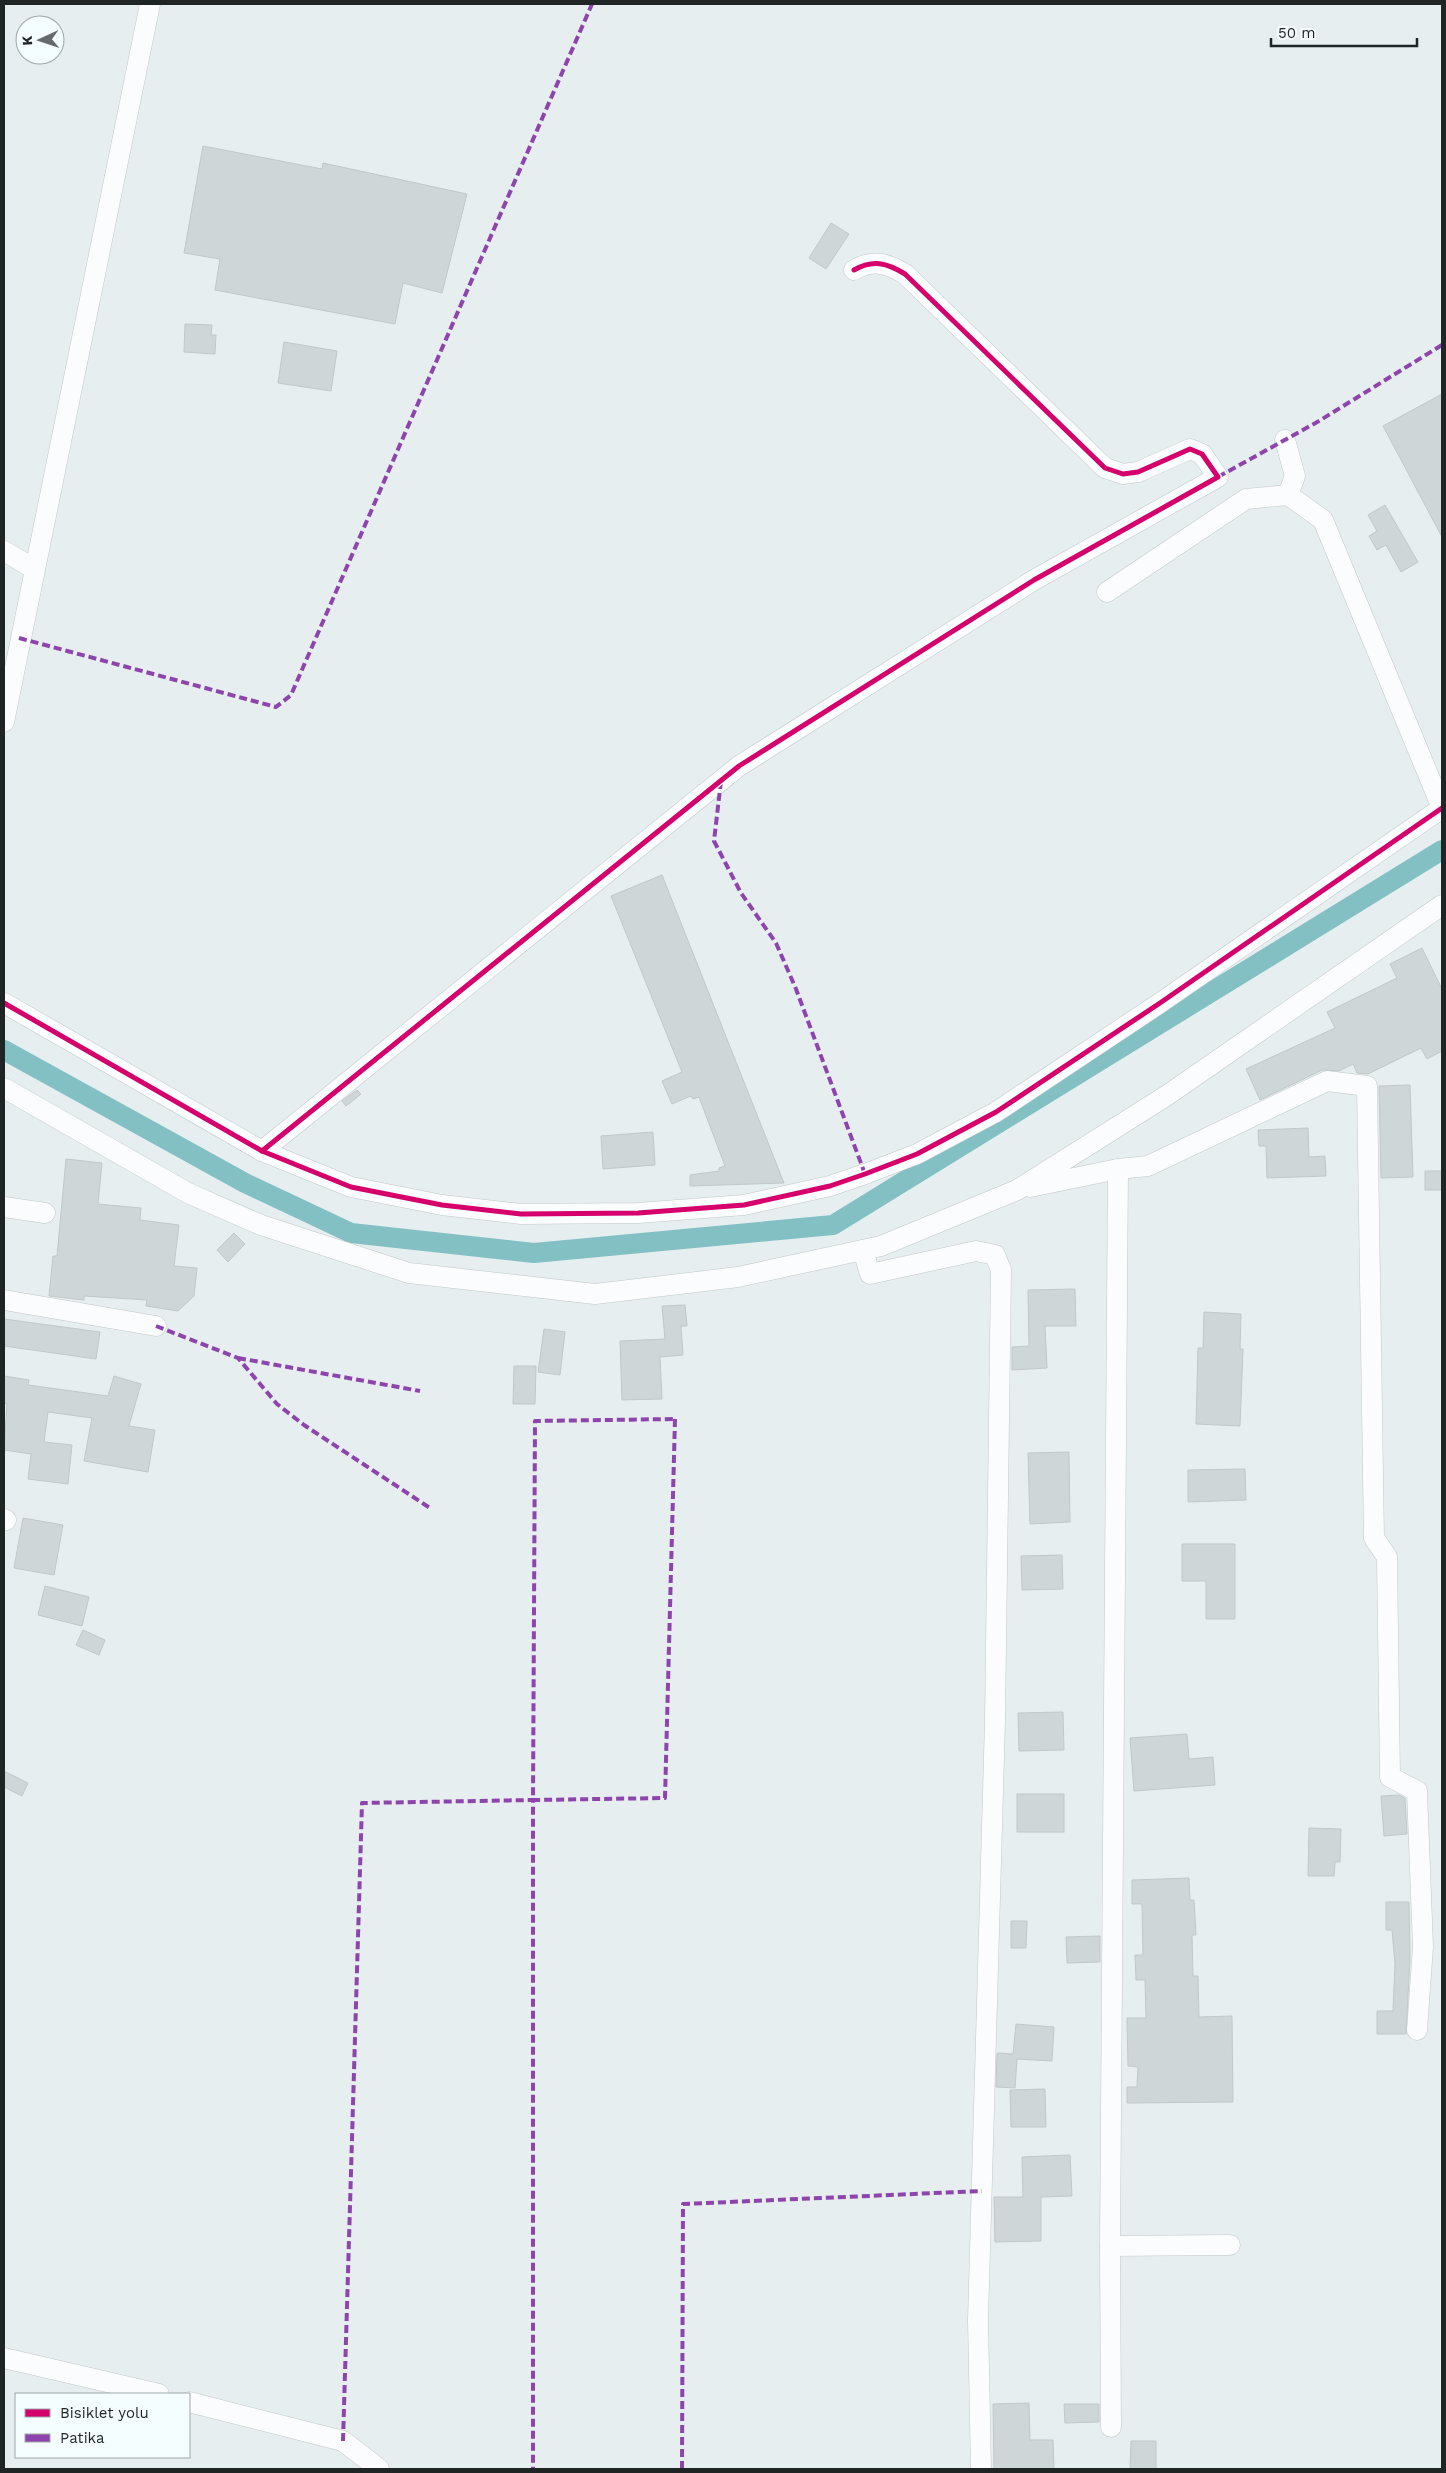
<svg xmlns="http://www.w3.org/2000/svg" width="1446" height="2473" font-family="'Work Sans',sans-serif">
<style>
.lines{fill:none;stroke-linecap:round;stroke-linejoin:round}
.canal{stroke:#82c0c4;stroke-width:20}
.building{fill:#cfd6d7;stroke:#c2c8c9}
.minor-casing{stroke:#c2c8c9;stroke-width:21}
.minor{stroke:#fbfcfd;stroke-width:20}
.quiet{stroke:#8e44ad;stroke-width:4;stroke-dasharray:8 4;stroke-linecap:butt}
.cycleway-casing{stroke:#f5fefe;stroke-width:8}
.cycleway{stroke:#d6006c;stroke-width:5}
</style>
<rect width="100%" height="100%" fill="#e6eeef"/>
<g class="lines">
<polyline class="canal" points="4,1050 245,1183 351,1233 534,1253 833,1225 1442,850"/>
</g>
<g class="building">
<polygon points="203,146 322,169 323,163 467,194 442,293 403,283 395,324 215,290 220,259 184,253"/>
<polygon points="831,223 849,234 826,269 809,258"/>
<polygon points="185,324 212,325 211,335 216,335 215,354 184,352"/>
<polygon points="284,342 337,351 331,391 278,383"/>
<polygon points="1442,394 1442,537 1383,426"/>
<polygon points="1385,505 1418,562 1401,572 1386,545 1377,550 1369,536 1377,531 1368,515"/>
<polygon points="662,875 784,1183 690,1186 690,1175 719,1171 719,1168 725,1166 699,1097 693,1099 691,1096 672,1104 662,1081 682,1072 611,896"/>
<polygon points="1422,948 1442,989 1442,1051 1427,1059 1421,1048 1368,1074 1357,1073 1353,1064 1339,1071 1322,1070 1260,1100 1246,1069 1335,1028 1327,1012 1397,978 1390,964"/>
<polygon points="1410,1085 1413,1177 1381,1178 1379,1086"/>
<polygon points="357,1090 361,1094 346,1106 342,1101"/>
<polygon points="1308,1128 1309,1157 1325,1156 1326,1176 1267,1178 1266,1146 1259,1146 1258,1130"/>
<polygon points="653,1132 655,1165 603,1169 601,1136"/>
<polygon points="66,1159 102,1163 98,1204 141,1208 140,1220 179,1225 174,1266 197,1268 194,1296 178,1311 146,1306 147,1300 84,1296 84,1300 49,1296 53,1256 57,1256"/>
<rect x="1425" y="1171" width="17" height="19"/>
<polygon points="234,1233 245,1244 228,1262 217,1250"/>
<polygon points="1075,1289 1076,1326 1045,1326 1047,1368 1012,1370 1012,1347 1029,1346 1028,1290"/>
<polygon points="685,1305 687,1326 681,1326 683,1355 660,1357 662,1399 622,1400 620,1341 665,1339 662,1306"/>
<polygon points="1204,1312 1241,1314 1240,1349 1243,1349 1240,1426 1196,1424 1198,1348 1203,1348"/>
<polygon points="4,1319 100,1332 96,1359 4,1346"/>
<polygon points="544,1329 565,1332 560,1375 538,1372"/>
<polygon points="514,1366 536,1366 535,1404 513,1404"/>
<polygon points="4,1376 29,1380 28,1385 108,1396 114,1376 141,1384 129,1426 155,1430 148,1472 84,1461 92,1418 48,1412 44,1442 72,1445 68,1484 28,1479 31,1454 4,1450 7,1404 4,1403"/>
<polygon points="1069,1452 1070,1522 1030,1524 1028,1453"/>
<polygon points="1245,1469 1246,1500 1188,1502 1188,1470"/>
<polygon points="23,1518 63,1525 54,1575 14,1568"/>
<polygon points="1182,1544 1235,1544 1235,1619 1206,1619 1206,1581 1182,1581"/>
<polygon points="1062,1555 1063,1589 1022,1590 1021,1556"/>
<polygon points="45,1586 89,1597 82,1626 38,1615"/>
<polygon points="83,1630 105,1640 99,1655 76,1645"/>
<polygon points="1063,1712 1064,1750 1019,1751 1018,1713"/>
<polygon points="1187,1734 1189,1759 1213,1757 1215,1785 1134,1791 1130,1738"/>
<polygon points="4,1771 28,1783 22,1796 4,1787"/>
<rect x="1017" y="1794" width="47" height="38"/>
<polygon points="1399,1795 1405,1798 1407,1834 1384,1836 1381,1796"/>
<polygon points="1309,1828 1341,1829 1340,1862 1335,1862 1334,1876 1308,1876"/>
<polygon points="1189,1878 1190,1900 1194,1900 1196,1935 1192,1935 1193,1976 1198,1976 1199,2017 1232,2016 1233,2102 1127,2103 1127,2087 1137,2087 1138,2067 1128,2066 1127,2018 1146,2018 1145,1980 1136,1980 1135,1955 1143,1955 1142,1904 1132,1904 1132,1880"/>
<polygon points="1386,1902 1409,1902 1410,1957 1406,2034 1377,2034 1377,2011 1393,2011 1395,1964 1392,1930 1386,1930"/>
<polygon points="1011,1921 1027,1921 1026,1948 1011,1948"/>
<polygon points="1100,1936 1100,1962 1067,1963 1066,1937"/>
<polygon points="1016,2024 1054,2027 1052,2061 1017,2059 1015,2088 996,2087 997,2053 1013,2054"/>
<polygon points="1045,2089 1046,2127 1011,2127 1010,2090"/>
<polygon points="1070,2155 1072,2196 1041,2197 1041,2241 995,2242 994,2197 1023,2197 1022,2157"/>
<polygon points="1029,2403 1030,2440 1053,2440 1054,2469 994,2469 993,2404"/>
<polygon points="1064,2404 1099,2404 1099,2422 1065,2423"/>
<polygon points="1131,2441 1156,2441 1156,2469 1130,2469"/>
</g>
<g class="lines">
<g class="minor-casing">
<g id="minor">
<polyline points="1285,440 1295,476 1288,495"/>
<polyline points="4,551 33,568"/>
<polyline points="1107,592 1246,499 1288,495 1323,520 1442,808"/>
<polyline points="4,722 150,4"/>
<polyline points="4,1003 262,1151 351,1187 442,1205 521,1214 638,1213 744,1205 830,1186 865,1174 917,1154 996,1112 1160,1003 1442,808"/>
<polyline points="4,1088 188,1193 261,1225 409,1273 595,1294 738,1277 881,1246 1017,1190 1166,1096 1442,905"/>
<path d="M262,1151l477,-385 295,-186 184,-103 -16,-23 -12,-5 -52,23 -15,2 -18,-6 -200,-194c-18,-11 -32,-15 -51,-4"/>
<polyline points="1030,1187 1118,1169 1148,1166 1327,1081 1367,1086 1374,1538 1387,1557 1390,1777 1417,1791 1423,1947 1417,2030"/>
<polyline points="4,1207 45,1213"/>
<polyline points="863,1250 870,1274 976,1251 995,1255 1001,1270 995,1721 978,2320 981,2469"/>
<polyline points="4,1300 156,1326"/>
<polyline points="4,1519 6,1520"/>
<polyline points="1110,2246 1230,2245"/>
<polyline points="4,2358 159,2394"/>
<polyline points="189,2402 343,2441 379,2469"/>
<polyline points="1111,2427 1110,2246 1118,1169"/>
</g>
</g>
<use href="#minor" class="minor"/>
<g class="quiet">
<polyline points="1218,477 1319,421 1442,345"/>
<polyline points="19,638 276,707 291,695 592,4"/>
<polyline points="721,781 714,841 741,893 776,943 796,989 865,1174"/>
<polyline points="156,1326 238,1358 277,1404 304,1425 430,1508"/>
<polyline points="238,1358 420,1391"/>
<polygon points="675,1419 665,1798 533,1800 535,1421"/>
<polyline points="343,2441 362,1803 533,1800 533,2469"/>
<polyline points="682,2469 683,2204 982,2191"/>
</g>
<g class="cycleway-casing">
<g id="cycleway">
<polyline points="4,1003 262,1151 351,1187 442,1205 521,1214 638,1213 744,1205 830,1186 865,1174 917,1154 996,1112 1160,1003 1442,808"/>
<path d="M262,1151l477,-385 295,-186 184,-103 -16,-23 -12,-5 -52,23 -15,2 -18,-6 -200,-194c-18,-11 -32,-15 -51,-4"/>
</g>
</g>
<use href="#cycleway" class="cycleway"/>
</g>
<rect width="1446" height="2473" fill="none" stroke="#1f2425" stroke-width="10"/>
<rect x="15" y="2393" width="175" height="65" fill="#f5fefe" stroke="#9fa7a7"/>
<rect x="25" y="2409" width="25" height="8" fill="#d6006c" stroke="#9fa7a7"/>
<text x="60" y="2418" font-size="15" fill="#1f2425">Bisiklet yolu</text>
<rect x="25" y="2434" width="25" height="8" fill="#8e44ad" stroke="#9fa7a7"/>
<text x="60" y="2443" font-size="15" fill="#1f2425">Patika</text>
<g transform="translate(40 40) rotate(267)"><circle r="24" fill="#f5fefe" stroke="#9fa7a7"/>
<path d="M0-4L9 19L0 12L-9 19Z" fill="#656b6c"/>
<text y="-8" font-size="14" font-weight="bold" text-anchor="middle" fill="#1f2425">K</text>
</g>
<path d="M1271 38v8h146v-8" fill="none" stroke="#1f2425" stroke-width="2.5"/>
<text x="1278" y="38" font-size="15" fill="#1f2425" stroke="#f5fefe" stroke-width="4" paint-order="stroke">50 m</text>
</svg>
